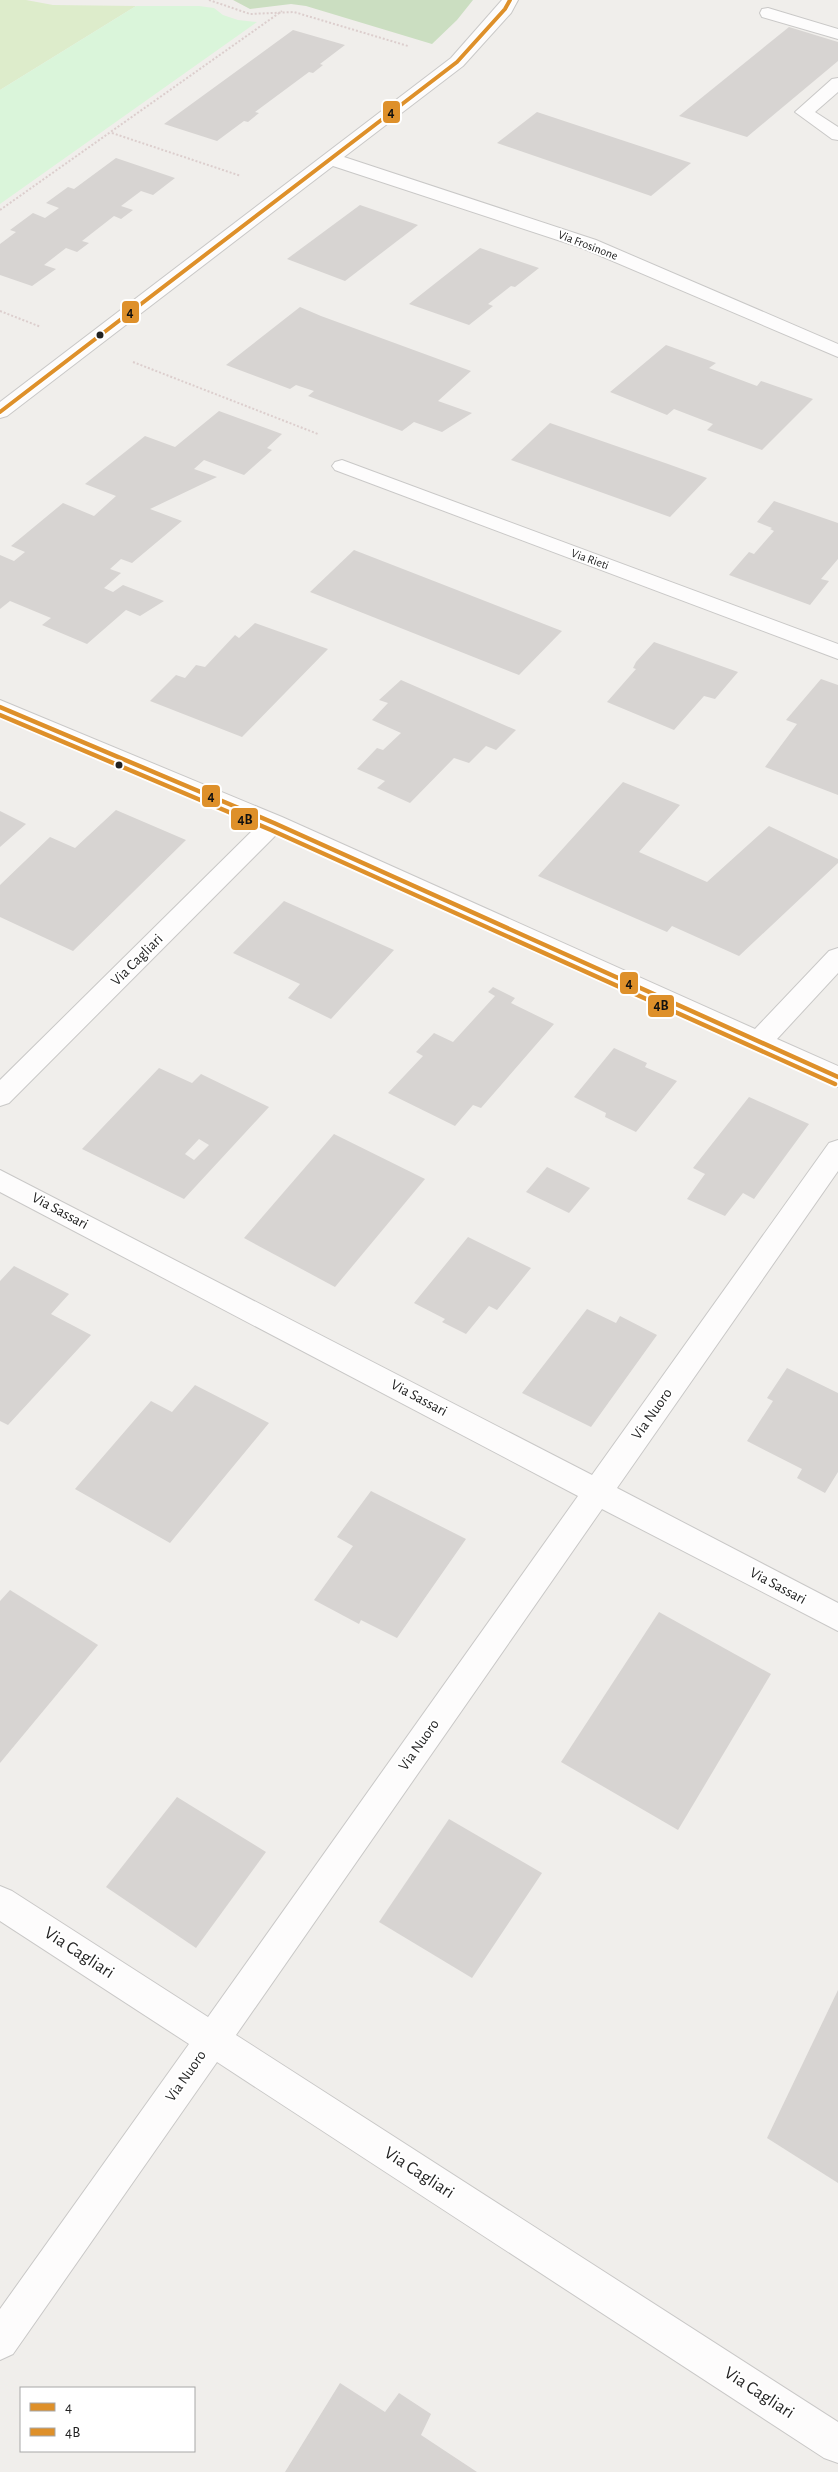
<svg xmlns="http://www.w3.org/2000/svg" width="838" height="2472" font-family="'Alegreya Sans',sans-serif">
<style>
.grass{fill:#ddeccb}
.forest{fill:#cbdec1}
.park{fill:#daf5da}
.building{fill:#d7d4d2;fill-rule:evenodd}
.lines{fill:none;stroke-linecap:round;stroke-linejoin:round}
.minor-casing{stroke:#c9c8c7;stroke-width:2}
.path{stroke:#dccecd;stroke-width:2;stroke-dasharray:2 2;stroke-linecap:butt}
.minor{fill:#fdfcfc;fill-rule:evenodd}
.bus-1-far1-casing{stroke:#fff;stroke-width:6}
.bus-1-casing{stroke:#fff;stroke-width:8}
.bus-2-casing{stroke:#fff;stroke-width:8}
.bus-1-far1{stroke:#de902a;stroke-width:4}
.bus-1{stroke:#de902a;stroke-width:4.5}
.bus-2{stroke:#de902a;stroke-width:4.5}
.bus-dot{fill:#222;stroke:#fff;stroke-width:2}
.labels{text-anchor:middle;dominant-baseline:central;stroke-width:4;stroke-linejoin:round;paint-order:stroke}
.far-street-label{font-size:12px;fill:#222;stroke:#fff}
.street-label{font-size:15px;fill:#222;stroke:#fff}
.near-street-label{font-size:18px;fill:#222;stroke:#fff}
.line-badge{stroke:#fff;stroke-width:2}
.pale-badge-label{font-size:14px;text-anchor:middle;font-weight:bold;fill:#111}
</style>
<rect width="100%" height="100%" fill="#f0eeeb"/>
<polygon class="grass" points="0,0 26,0 53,5 136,6 0,90"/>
<polygon class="forest" points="233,0 473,0 457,20 432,44 306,6 291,4 250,9"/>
<polygon class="park" points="136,6 199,6 214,8 223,15 238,20 257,22 0,204 0,90"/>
<g class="building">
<polygon points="789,27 838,42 838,61 747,137 679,116"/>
<polygon points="293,30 345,45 320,64 323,65 313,73 309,72 255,112 259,113 248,122 244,121 217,141 164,124"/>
<polygon points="537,112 691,163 651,196 497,143"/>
<polygon points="116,158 175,178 153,195 141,191 121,206 133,210 121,219 114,216 82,241 89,243 77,252 66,248 44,265 56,269 32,286 0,275 0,244 16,232 10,230 33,213 45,218 59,208 46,203 68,187 74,189"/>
<polygon points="360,205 418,225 345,281 287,259"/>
<polygon points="480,248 539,268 515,287 511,286 488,304 493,306 469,325 409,304"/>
<polygon points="300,307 321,316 471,371 438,401 472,413 442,432 414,422 402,431 308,396 314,391 296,385 290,389 226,365"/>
<polygon points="666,345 716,363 709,368 757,386 761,381 813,399 762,450 707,430 713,424 674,409 667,415 610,392"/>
<polygon points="219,411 282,434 267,448 272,450 244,475 204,460 194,469 217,477 150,509 182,521 132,563 121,559 110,569 121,573 104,588 113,592 123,585 164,601 140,616 126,610 87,644 42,625 51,618 10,601 0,609 0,555 14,561 25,552 11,546 63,503 94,516 116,496 85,484 145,436 175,447"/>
<polygon points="550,423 668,464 707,478 670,517 511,460"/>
<polygon points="774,501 838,523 838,559 821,579 829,581 810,605 729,575 749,552 754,554 774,531 770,529 772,528 757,522"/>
<polygon points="354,550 439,583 562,631 519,675 310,592"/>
<polygon points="255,623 328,649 242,737 150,701 176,675 185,678 196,665 205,667 235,635 239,638"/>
<polygon points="654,642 738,672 715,699 704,696 674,730 607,702 636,669 633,668 636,662"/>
<polygon points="821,679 838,685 838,795 765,767 797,724 786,720"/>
<polygon points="401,680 516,730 496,750 486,746 469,763 454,758 410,803 377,788 385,781 357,769 377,748 383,750 401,733 372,720 388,703 379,700"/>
<polygon points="623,782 680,805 639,852 707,882 769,826 838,859 838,863 739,956 672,926 667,932 538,876"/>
<polygon points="116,810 186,840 73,951 0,917 0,885 50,837 75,848"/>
<polygon points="0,811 26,824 0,847"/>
<polygon points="284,901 394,950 331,1019 288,998 300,984 233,953"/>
<polygon points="493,987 515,998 511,1003 554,1024 481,1108 473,1105 455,1126 388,1093 423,1056 416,1052 434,1033 453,1042 495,996 488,992"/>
<polygon points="614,1048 647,1063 645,1067 677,1081 636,1132 605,1117 606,1113 574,1097"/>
<path d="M159,1068l33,15 9,-9 68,33 -85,92 -102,-50zM199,1139l10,6 -15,15 -9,-6z"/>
<polygon points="749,1097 809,1124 754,1199 743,1193 725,1216 687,1199 705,1174 693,1168"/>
<polygon points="334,1134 425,1179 335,1287 244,1238"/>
<polygon points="547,1167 590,1188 569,1213 526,1192"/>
<polygon points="468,1237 531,1268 497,1310 489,1306 466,1334 442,1322 445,1319 414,1303"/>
<polygon points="14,1266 69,1294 51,1314 91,1335 8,1425 0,1421 0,1281"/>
<polygon points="587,1309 616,1323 620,1316 657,1335 591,1427 522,1393"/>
<polygon points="787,1368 838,1393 838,1472 825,1493 797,1478 802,1469 747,1441 773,1401 767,1398"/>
<polygon points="195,1385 269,1423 170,1543 75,1489 151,1401 172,1412"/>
<polygon points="371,1491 466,1539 397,1638 361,1620 359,1624 314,1600 353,1546 337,1537"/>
<polygon points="10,1590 98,1645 0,1763 0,1601"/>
<polygon points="659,1612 771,1674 678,1830 561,1762"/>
<polygon points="177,1797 266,1852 196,1948 106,1887"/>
<polygon points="449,1819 542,1873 472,1978 379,1922"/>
<polygon points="838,1990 838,2183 767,2138"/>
<polygon points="340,2383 385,2412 399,2393 431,2414 421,2435 477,2472 285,2472"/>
</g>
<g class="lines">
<g class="minor-casing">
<g id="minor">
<polygon points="502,0 518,0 511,13 463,66 344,157 596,240 838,344 838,357 582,248 333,166 7,416 0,418 0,402 451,58"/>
<polygon points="768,8 838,29 838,39 762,17 760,13 762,9"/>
<polygon points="838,78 838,92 815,112 838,127 838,140 832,139 795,112 832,79"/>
<polygon points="342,460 838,644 838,659 335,470 332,466 335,462"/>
<polygon points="0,700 282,817 755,1029 829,951 838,948 838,973 777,1039 838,1066 838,1087 277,834 9,1103 0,1106 0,1080 258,825 0,716"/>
<polygon points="838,1140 838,1171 617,1488 838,1603 838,1631 602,1509 236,2035 838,2422 838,2463 824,2458 217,2062 13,2354 0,2360 0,2309 189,2044 0,1921 0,1886 12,1891 208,2017 578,1496 0,1192 0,1170 592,1475 829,1143"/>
</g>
</g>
<g class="path">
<polyline points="209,0 250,14 294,12 408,46"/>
<polyline points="112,133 241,176"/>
<polyline points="0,210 282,11"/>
<polyline points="0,311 41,327"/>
<polyline points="133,362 318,434"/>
</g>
<use href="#minor" class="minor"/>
<g class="bus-1-far1-casing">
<polyline id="bus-1-far1" points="0,412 457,62 505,9 510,0"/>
</g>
<g class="bus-1-casing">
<polyline id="bus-1" points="0,707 274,823 838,1077"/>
</g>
<g class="bus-2-casing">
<polyline id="bus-2" points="0,715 271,830 835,1084"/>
</g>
<use href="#bus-1-far1" class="bus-1-far1"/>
<use href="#bus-1" class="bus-1"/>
<use href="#bus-2" class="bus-2"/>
</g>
<g class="bus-dot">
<circle cx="100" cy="335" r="4.5"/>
<circle cx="119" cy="765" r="4.5"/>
</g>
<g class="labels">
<g class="far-street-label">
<text transform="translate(588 245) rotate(21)">Via Frosinone</text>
<text transform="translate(590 559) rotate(20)">Via Rieti</text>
</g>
<g class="street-label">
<text transform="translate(137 960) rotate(-45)">Via Cagliari</text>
<text transform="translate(60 1211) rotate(28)">Via Sassari</text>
<text transform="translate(419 1398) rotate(28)">Via Sassari</text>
<text transform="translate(652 1414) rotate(-55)">Via Nuoro</text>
<text transform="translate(778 1586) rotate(28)">Via Sassari</text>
<text transform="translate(419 1745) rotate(-55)">Via Nuoro</text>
<text transform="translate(186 2076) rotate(-55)">Via Nuoro</text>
</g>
<g class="near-street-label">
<text transform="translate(79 1953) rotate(33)">Via Cagliari</text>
<text transform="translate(419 2173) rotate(33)">Via Cagliari</text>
<text transform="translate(759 2393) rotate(33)">Via Cagliari</text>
</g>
</g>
<g class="line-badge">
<rect x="382" y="100" width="19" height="24" rx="5" fill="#de902a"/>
<rect x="121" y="300" width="19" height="24" rx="5" fill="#de902a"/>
<rect x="201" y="784" width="20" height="24" rx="5" fill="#de902a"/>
<rect x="230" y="807" width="29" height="24" rx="5" fill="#de902a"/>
<rect x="619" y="971" width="20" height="24" rx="5" fill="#de902a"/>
<rect x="647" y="994" width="28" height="24" rx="5" fill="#de902a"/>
</g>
<g class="pale-badge-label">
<text x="391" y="117">4</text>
<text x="130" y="317">4</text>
<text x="211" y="801">4</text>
<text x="245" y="824">4B</text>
<text x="629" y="988">4</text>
<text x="661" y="1010">4B</text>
</g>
<rect x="20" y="2387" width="175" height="65" fill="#ffffff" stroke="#a7a7a7"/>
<rect x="30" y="2403" width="25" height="8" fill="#de902a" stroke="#a7a7a7"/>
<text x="65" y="2412" font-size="15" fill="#222222">4</text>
<rect x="30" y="2428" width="25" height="8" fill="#de902a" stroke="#a7a7a7"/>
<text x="65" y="2437" font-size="15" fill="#222222">4B</text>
</svg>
